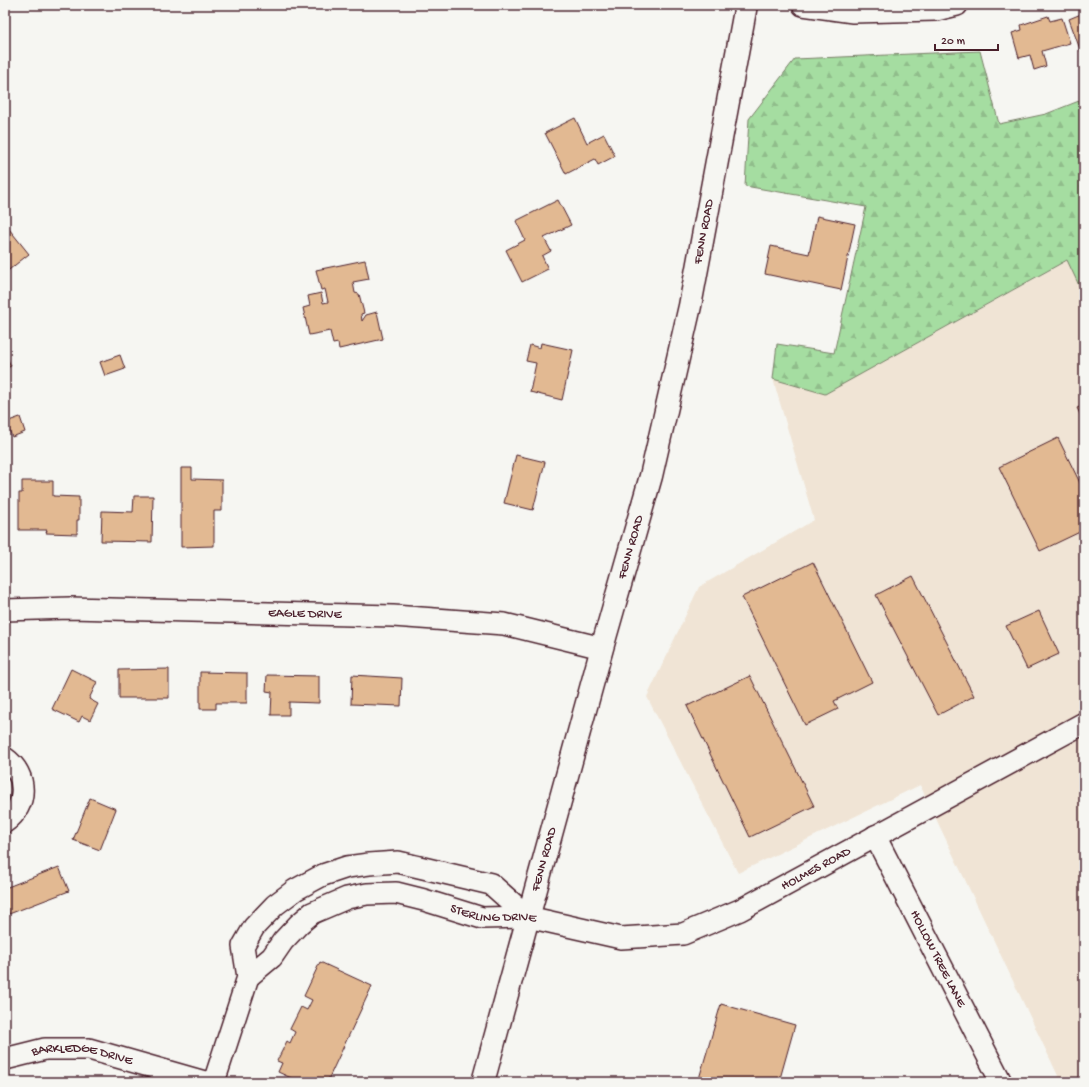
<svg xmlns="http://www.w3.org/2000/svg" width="1089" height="1087" font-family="'Gochi Hand',sans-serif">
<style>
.built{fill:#f0e4d5}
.forest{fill:url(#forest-firs);stroke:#787e66}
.building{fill:#e2b992;stroke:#4a1f2b}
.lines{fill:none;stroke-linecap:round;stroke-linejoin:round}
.street-casing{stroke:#4a1f2b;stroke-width:24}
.secondary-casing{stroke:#4a1f2b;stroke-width:25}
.street{stroke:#f6f6f2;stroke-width:21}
.secondary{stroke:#f6f6f2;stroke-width:22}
.labels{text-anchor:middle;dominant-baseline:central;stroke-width:3.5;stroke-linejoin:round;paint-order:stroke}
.street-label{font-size:13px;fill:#4a1f2b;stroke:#f6f6f2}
</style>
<defs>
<pattern id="forest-firs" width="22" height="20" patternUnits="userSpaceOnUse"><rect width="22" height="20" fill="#a5dda1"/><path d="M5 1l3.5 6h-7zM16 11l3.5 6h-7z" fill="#90bd8b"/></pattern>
</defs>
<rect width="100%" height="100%" fill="#f6f6f2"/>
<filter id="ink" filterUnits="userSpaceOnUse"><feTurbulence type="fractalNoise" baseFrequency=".025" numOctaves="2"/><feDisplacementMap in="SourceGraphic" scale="8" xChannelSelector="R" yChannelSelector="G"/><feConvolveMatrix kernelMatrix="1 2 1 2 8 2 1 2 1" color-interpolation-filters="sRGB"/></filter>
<g filter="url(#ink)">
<polygon class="built" points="1068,260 1084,296 1084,1082 1061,1082 920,785 738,873 647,697 699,587 814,520 773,379 825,394"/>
<polygon class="forest" points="980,51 999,124 1046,114 1084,99 1084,296 1067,260 825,394 773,379 777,344 834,353 866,207 745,186 749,119 795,59"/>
<g class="building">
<polygon points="1078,5 1084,5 1084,52 1081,52 1069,19 1081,14"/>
<polygon points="1048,16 1050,21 1062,18 1070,43 1042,51 1046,66 1034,70 1030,55 1019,58 1012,33 1022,30 1021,25"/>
<polygon points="575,118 587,143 604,134 615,156 598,165 595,159 566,174 545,133"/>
<polygon points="558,200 571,225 544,238 551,251 542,256 548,269 522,282 506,250 525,240 516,221"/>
<polygon points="817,216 855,224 841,290 765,274 771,246 809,254"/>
<polygon points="5,224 29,254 5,273"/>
<polygon points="365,260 369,279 353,282 355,293 359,294 364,313 361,314 362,321 366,315 377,312 383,339 339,349 338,343 333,344 330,331 309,335 303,308 310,306 308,296 321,293 323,303 328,302 325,289 321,290 316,270"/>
<polygon points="541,343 573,350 562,400 530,392 536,363 526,361 530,345 540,348"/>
<polygon points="5,354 11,366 5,369"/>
<polygon points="120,355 125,369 105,376 100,362"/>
<polygon points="1084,405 1084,422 1077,408"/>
<polygon points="20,417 25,432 12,437 6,422"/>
<polygon points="1058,438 1084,491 1084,530 1040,551 999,467"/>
<polygon points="516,455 545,462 533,510 504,503"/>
<polygon points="181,468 192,468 192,479 222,480 222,511 214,511 214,546 181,547"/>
<polygon points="22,481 53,481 53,496 79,497 79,520 77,520 77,534 46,533 47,530 19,530 19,493 22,493"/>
<polygon points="134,496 153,496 152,542 101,541 102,511 133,512"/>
<polygon points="813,562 872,682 834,701 838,709 805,725 742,597"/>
<polygon points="913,576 974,696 938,715 876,595"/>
<polygon points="1039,611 1059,654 1027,669 1006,626"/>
<polygon points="71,669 97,682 89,699 98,704 90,720 82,716 79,722 52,709"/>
<polygon points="169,669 169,698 119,698 119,670"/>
<polygon points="200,672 247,673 247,703 216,703 216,709 200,709"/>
<polygon points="267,675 319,676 319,703 289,702 289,715 271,715 272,692 266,691"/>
<polygon points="352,675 402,678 401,706 351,704"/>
<polygon points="750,676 814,806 750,837 687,706"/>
<polygon points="90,798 116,809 100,850 73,840"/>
<polygon points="59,867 69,891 9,914 5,905 5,888"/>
<polygon points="320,962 372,986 327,1082 300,1082 278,1072 282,1063 277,1061 287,1041 290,1043 295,1032 290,1029 301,1007 307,1010 312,1000 304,996"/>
<polygon points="721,1004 795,1025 779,1082 698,1082"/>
</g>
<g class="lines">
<g class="street-casing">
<g id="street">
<polyline points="803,5 853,12 936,10 957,5"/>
<path id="s1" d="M5,610l65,-2 323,8 111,8 98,24"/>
<path d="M5,758c23,16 23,48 0,64"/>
<path id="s2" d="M875,836l126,246"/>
<path id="s3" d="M248,977l24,-20 11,-16 16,-17 13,-11 35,-15 20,-4 29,-1 28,7 58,18 46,-1 93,21 62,-4 57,-24 344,-187"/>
<path id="s4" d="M5,1059l40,-10h44l116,33"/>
<polyline points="214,1082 248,977 243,946 254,927 275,905 295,890 323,875 347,867 369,864 398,862 491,884 528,917"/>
</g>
</g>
<g class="secondary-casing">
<g id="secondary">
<path id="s5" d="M483,1082l119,-434 49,-172 39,-170 56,-301"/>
</g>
</g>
<use href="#street" class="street"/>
<use href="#secondary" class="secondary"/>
</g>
</g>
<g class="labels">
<g class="street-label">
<text stroke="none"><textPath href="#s5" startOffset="879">FENN ROAD</textPath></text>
<text stroke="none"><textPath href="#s5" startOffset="555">FENN ROAD</textPath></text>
<text stroke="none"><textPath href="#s1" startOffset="300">EAGLE DRIVE</textPath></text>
<text stroke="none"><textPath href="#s5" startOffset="231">FENN ROAD</textPath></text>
<text stroke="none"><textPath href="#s3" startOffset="620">HOLMES ROAD</textPath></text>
<text stroke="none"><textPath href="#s3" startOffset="279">STERLING DRIVE</textPath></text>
<text stroke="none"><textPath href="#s2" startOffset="138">HOLLOW TREE LANE</textPath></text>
<text stroke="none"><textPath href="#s4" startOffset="79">BARKLEDGE DRIVE</textPath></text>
</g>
</g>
<rect width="1089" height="1087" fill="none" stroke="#f6f6f2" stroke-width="20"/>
<rect x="10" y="10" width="1069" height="1067" fill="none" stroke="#4a1f2b" stroke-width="1.5" filter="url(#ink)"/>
<path d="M935 44v6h63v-6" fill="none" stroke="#4a1f2b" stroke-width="2"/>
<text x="941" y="44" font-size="12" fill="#4a1f2b" stroke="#f6f6f2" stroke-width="3" paint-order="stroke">20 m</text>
</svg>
